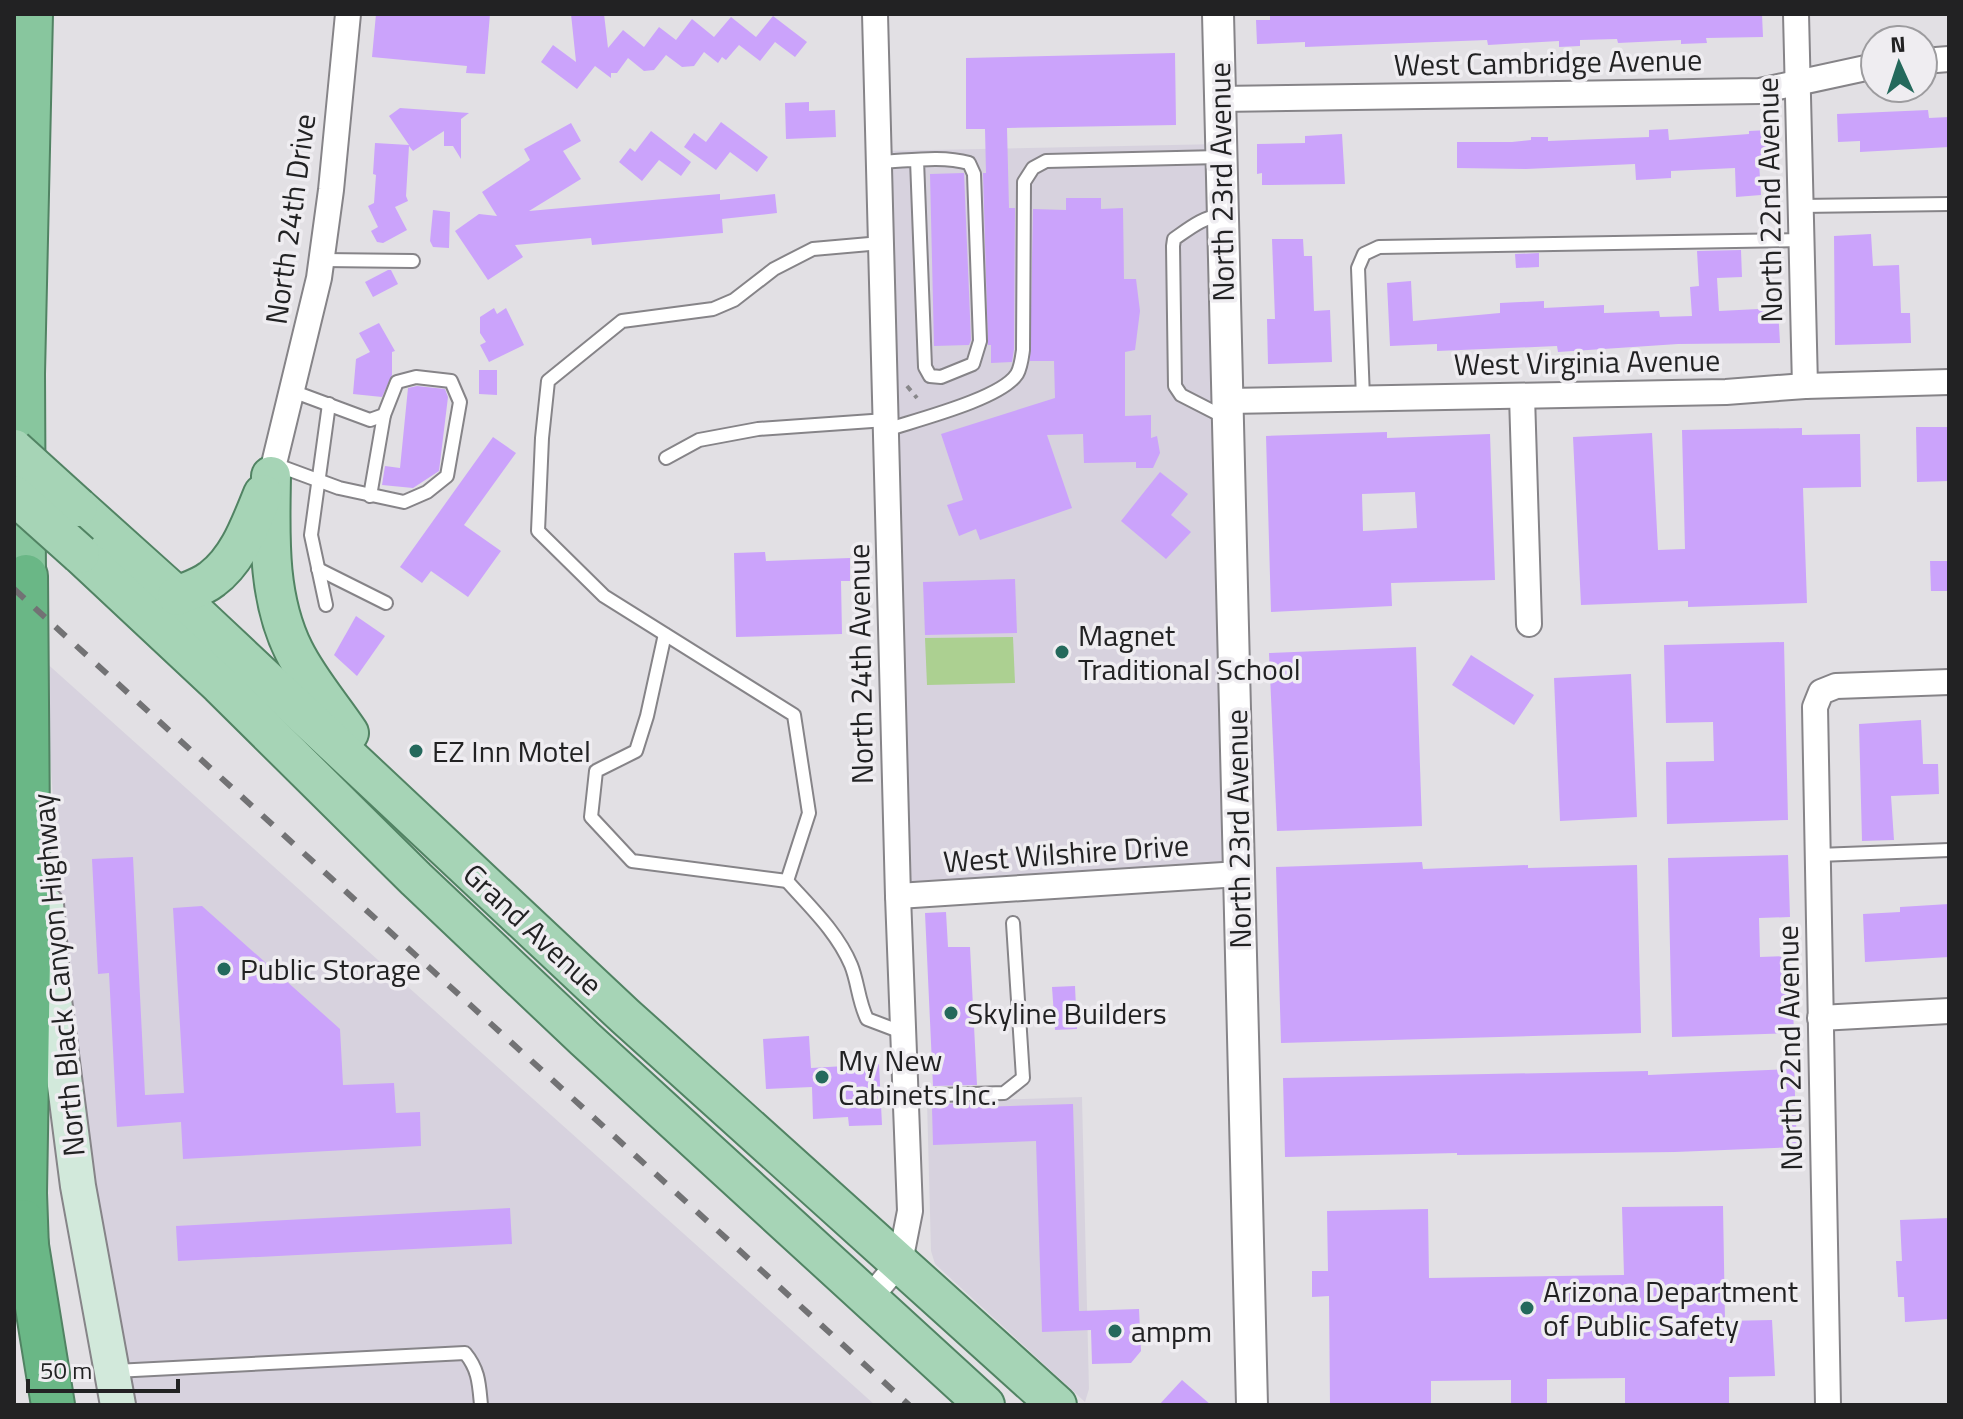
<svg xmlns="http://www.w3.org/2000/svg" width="1963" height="1419" font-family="'Titillium Web',sans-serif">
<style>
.built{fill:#d7d2de}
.green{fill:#acd091}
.building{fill:#cba3fb;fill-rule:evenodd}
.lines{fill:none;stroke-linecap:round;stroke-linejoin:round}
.service-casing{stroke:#868488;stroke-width:16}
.minor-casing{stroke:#868488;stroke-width:28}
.tertiary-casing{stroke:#868488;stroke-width:34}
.secondary-casing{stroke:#868488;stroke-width:38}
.primary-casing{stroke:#518363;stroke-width:42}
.trunk-casing{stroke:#518363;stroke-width:42}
.motorway-casing{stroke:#518363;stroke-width:46}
.path{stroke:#88878a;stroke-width:4;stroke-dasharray:6 6;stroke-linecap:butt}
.service{stroke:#fff;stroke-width:12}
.minor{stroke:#fff;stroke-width:24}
.tertiary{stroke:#fff;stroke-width:30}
.secondary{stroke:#d2e9db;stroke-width:34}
.primary{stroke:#a6d4b6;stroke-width:38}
.trunk{stroke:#88c69e;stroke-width:38}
.motorway{stroke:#6ab786;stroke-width:42}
.rail{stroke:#727274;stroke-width:6;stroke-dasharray:14 14;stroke-linecap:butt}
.primary-bridge-casing{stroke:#518363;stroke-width:42;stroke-linecap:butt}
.primary-bridge{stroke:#a6d4b6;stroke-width:38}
.poi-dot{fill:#24695c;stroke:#efedf1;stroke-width:3}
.labels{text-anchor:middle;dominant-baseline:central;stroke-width:7;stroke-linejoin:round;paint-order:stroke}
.street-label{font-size:30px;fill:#222223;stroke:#efedf1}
.poi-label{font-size:30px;fill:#222223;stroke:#efedf1;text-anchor:start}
</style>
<rect width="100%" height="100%" fill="#e2e0e4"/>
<g class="built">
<polygon points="1220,144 1239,874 898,896 879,151"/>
<polygon points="43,660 875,1405 131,1405 106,1280 69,1017"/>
<polygon points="1082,1097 1089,1389 1085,1402 935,1264 931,1251 927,1102"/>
</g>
<polygon class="green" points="1013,637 1015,683 927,685 925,638"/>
<g class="building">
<polygon points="376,14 490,14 485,74 466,73 467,66 372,57"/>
<polygon points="571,14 604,14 608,48 623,30 644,47 659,27 676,40 692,19 714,37 731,17 756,37 773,16 807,42 795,57 775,42 760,61 739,45 726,60 722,57 718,63 704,52 694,66 682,67 666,55 654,70 644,71 628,58 617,73 611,73 611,78 595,66 577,89 541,62 553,45 576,62"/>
<polygon points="1270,14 1762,14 1763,37 1706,38 1707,43 1681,44 1681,40 1618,43 1617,39 1580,40 1580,46 1559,47 1559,41 1488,45 1487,40 1305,47 1305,42 1257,44 1256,20 1270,20"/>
<polygon points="1175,53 1176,125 1007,128 1009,208 1015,208 1014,349 1012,362 991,363 991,345 988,345 983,173 986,173 985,129 966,129 966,58"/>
<polygon points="809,102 809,111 835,110 836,137 786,139 785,103"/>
<polygon points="400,108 469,113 461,119 461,159 453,146 444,146 444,131 413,151 409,146 406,196 408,201 395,207 407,230 383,243 377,242 371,231 378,227 368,206 374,203 376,175 373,174 375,143 409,145 389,116"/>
<polygon points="1928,110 1929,118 1949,117 1949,147 1860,152 1860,141 1838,142 1837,114"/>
<polygon points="721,122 768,157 757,172 730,152 716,170 684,147 694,133 706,142"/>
<polygon points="571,123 581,141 563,151 581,179 529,211 720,194 720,200 775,194 777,213 722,219 723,233 592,245 591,238 515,245 523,257 488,280 455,231 479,214 497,216 482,192 530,160 524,149"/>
<polygon points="1668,129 1669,140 1749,134 1749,131 1769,130 1771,161 1759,162 1761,195 1736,197 1735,168 1671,171 1671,178 1636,180 1635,164 1526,169 1457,168 1457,142 1512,142 1531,140 1531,137 1548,137 1548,141 1649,137 1649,130"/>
<polygon points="651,131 691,162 681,176 659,160 642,181 619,162 630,148 635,152"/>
<polygon points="1342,134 1345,184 1262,185 1262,173 1257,174 1257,144 1305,143 1305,136"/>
<polygon points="964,173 971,340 969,345 934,346 930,174"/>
<polygon points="1066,198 1101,198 1101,209 1123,208 1124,279 1136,279 1140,311 1135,350 1125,352 1125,416 1151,415 1151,438 1157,436 1160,453 1153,468 1136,468 1136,462 1084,463 1083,434 1047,435 1072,508 980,540 976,529 959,536 947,505 963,500 941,434 1055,398 1054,361 1030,361 1033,209 1066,210"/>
<polygon points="433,210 450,212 449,248 433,247 430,241"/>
<polygon points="1871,234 1873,266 1899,265 1901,313 1910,313 1911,343 1835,345 1834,236"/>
<polygon points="1272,239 1303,239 1304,256 1312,256 1314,311 1330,310 1332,362 1268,364 1267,319 1275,319"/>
<polygon points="1741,250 1742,277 1717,278 1719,311 1778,308 1780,343 1678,344 1558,352 1557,346 1437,351 1437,344 1390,346 1387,283 1411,281 1413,321 1500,313 1500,303 1544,301 1544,308 1604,305 1604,313 1659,311 1660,317 1692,316 1690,287 1699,286 1697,251"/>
<polygon points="1539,253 1539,267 1516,268 1515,254"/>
<polygon points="388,270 391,270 398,284 373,297 365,282"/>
<polygon points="494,308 497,314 506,308 524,345 489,362 480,345 486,342 480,333 480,317"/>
<polygon points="379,323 395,351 392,352 392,375 382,397 353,394 356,359 370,352 359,333"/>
<polygon points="479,370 497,370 497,395 479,394"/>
<polygon points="417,386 445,389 448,397 439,471 413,488 382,485 385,466 400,468 408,388"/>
<polygon points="1916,427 1949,427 1949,481 1917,482"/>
<polygon points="1802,428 1802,435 1860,434 1861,487 1803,488 1807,603 1688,607 1688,601 1581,605 1573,437 1652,433 1658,550 1685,549 1682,430"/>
<path d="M1387,432v6l103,-4 5,146 -104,3 1,23 -121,6 -5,-176zM1415,492l2,36 -54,3 -1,-37z"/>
<polygon points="493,437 516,453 464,525 501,551 468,597 431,571 422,583 400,567"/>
<polygon points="1160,472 1188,494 1171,515 1191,532 1166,559 1121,521"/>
<polygon points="765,552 766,561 850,558 850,581 841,581 842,634 736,637 734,553"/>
<polygon points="1930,561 1949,561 1949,591 1931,591"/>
<polygon points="1015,579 1017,633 925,635 923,582"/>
<polygon points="356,616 385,636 357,676 334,655"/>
<polygon points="1784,642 1788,820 1667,824 1666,762 1714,761 1713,722 1666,723 1664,645"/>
<polygon points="1416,647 1422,826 1277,831 1269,653"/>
<polygon points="1471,655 1534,695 1514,725 1452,685"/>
<polygon points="1631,674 1637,817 1560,821 1554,678"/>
<polygon points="1921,720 1923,764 1938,764 1939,794 1891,796 1894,840 1862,841 1859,724"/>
<polygon points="1788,855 1790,917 1759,918 1760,957 1791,956 1794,1033 1672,1037 1668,858"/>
<polygon points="133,857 145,1095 184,1093 173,908 202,906 340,1029 343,1085 394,1083 396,1113 420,1112 421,1146 183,1159 181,1122 117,1127 109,973 98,974 92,859"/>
<polygon points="1422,862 1423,869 1528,865 1528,868 1637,865 1641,1033 1281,1043 1276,867"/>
<polygon points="1949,904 1949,957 1865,962 1863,914 1900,912 1900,907"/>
<polygon points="946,912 948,947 970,947 977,1085 933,1086 925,913"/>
<polygon points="1075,986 1077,1029 1055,1030 1052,987"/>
<polygon points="809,1036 811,1068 879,1064 882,1125 849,1126 848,1117 813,1119 812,1087 766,1089 763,1039"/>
<polygon points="1794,1069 1797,1147 1675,1152 1457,1155 1457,1153 1285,1157 1283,1078 1648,1071 1648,1075"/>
<polygon points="978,1103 978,1107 1073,1104 1079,1311 1139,1309 1141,1351 1131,1363 1092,1364 1091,1330 1042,1332 1036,1141 933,1145 932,1108 934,1108 934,1104"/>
<polygon points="1723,1206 1725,1321 1772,1320 1775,1376 1729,1377 1729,1405 1625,1405 1625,1378 1547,1379 1547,1405 1511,1405 1511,1380 1431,1381 1431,1405 1330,1405 1329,1296 1312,1297 1312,1271 1328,1271 1327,1211 1428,1209 1429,1278 1624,1275 1622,1207"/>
<polygon points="510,1208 512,1244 178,1261 176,1226"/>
<polygon points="1949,1218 1949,1319 1905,1322 1904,1297 1898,1297 1896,1261 1902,1261 1900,1220"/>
<polygon points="1182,1380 1211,1405 1159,1405"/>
</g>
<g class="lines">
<g class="service-casing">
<g id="service">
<path d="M879,162c29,-1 62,-7 90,1l5,11 6,167 -7,23 -32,13 -11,-1 -5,-9 -8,-207"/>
<polyline points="1801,206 1949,204"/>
<path d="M1222,215c-19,2 -32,13 -48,24l-1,7 2,140 6,9 43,22"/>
<polyline points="322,260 413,261"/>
<polyline points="1363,398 1358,268 1364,254 1379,247 1801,240"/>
<path d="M886,430c30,-10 115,-31 131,-56 4,-7 5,-17 6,-24l1,-168 9,-14 13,-7 174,-4"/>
<polyline points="666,458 699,440 758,429 886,420"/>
<polyline points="274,464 339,488 404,502 427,492 447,476 460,402 451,381 416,377 397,382 384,415 370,420 292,391"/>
<polyline points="370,496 384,415"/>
<polyline points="318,569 386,603"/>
<polyline points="326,605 311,535 329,404"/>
<polyline points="665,634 647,716 636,751 596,771 591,817 632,861 787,881 809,813 794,715 604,596 538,531 542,438 548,381 622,321 713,309 734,300 774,269 813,249 881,243"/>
<polyline points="1818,855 1949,850"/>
<path d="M787,881c24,27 50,51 64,84 7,17 7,35 16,54l37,14"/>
<polyline points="906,1096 1004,1093 1023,1078 1013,923"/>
<path d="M115,1371l350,-18c14,17 14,31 16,52"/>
</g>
</g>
<g class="minor-casing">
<g id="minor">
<polyline points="1796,14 1805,386"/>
<polyline points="1923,61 1949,59"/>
<polyline points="1219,99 1760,91 1875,66"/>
<polyline points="1522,396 1529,624"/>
<polyline points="1227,401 1726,392 1805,386 1949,382"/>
<polyline points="271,476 319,278 331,190 348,14"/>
<polyline points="898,896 1239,874"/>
<polyline points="1820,1018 1949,1011"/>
<polyline points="868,1300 900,1262 910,1211 898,896 875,14"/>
<polyline points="1828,1405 1815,707 1821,692 1836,686 1949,682"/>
</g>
</g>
<g class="tertiary-casing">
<polyline id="tertiary" points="1218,14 1252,1405"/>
</g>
<g class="secondary-casing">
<polyline id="secondary" points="46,904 54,1000 78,1186 118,1405"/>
</g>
<g class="primary-casing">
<g id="primary">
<path d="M271,476c-1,59 -4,121 23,175 15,30 37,55 55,82"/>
<polyline points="78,507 177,596 625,1016 1057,1405"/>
<polyline points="80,554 220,685 416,879 585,1039 985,1405"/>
<path d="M177,596c12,-5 25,-9 35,-17 27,-20 39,-56 51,-85"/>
</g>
</g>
<g class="trunk-casing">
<polyline id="trunk" points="26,576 25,374 33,14"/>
</g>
<g class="motorway-casing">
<g id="motorway">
<polyline points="26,576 29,957 25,1193 27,1249"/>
<polyline points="23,1221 53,1405"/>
</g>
</g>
<polyline class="path" points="907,386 917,398"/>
<use href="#service" class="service"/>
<use href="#minor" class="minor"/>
<use href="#tertiary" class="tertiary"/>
<use href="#secondary" class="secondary"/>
<use href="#primary" class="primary"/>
<use href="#trunk" class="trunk"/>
<use href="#motorway" class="motorway"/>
<polyline class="rail" points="14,589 909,1405"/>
<g class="primary-bridge-casing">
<g id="primary-bridge">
<polyline points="14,449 78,507"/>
<polyline points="14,495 80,554"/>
</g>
</g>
<use href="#primary-bridge" class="primary-bridge"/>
</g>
<g class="poi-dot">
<circle cx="1062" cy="652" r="8"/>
<circle cx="416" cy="751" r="8"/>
<circle cx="224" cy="969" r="8"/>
<circle cx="951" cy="1013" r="8"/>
<circle cx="822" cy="1077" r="8"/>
<circle cx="1527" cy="1308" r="8"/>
<circle cx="1115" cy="1331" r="8"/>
</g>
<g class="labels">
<g class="street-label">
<text transform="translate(1548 62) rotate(-1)">West Cambridge Avenue</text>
<text transform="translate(1221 182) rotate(-91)">North 23rd Avenue</text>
<text transform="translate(1769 200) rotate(-91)">North 22nd Avenue</text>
<text transform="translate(290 219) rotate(-82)">North 24th Drive</text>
<text transform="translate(1587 362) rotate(-1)">West Virginia Avenue</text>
<text transform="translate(860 664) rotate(-91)">North 24th Avenue</text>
<text transform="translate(1238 829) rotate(-91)">North 23rd Avenue</text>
<text transform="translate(1066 853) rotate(-4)">West Wilshire Drive</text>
<text transform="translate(533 929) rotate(43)">Grand Avenue</text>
<text transform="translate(58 975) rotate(-95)">North Black Canyon Highway</text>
<text transform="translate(1789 1048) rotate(-91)">North 22nd Avenue</text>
</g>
<g class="poi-label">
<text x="1078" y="635">Magnet<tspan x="1078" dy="34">Traditional School</tspan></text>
<text x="432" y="751">EZ Inn Motel</text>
<text x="240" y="969">Public Storage</text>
<text x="967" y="1013">Skyline Builders</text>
<text x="838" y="1060">My New<tspan x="838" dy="34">Cabinets Inc.</tspan></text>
<text x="1543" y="1291">Arizona Department<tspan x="1543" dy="34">of Public Safety</tspan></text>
<text x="1131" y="1331">ampm</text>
</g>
</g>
<rect width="1963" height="1419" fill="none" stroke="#222223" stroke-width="32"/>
<g transform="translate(1899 64) rotate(357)"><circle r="38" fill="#efedf1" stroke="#9d9c9f" stroke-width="2"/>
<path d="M0-6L14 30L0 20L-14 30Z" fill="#24695c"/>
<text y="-12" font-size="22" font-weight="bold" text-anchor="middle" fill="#222223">N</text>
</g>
<path d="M28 1379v12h150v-12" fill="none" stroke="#222223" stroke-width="4"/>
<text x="40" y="1379" font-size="24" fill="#222223" stroke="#efedf1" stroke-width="6" paint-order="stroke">50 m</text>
</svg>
